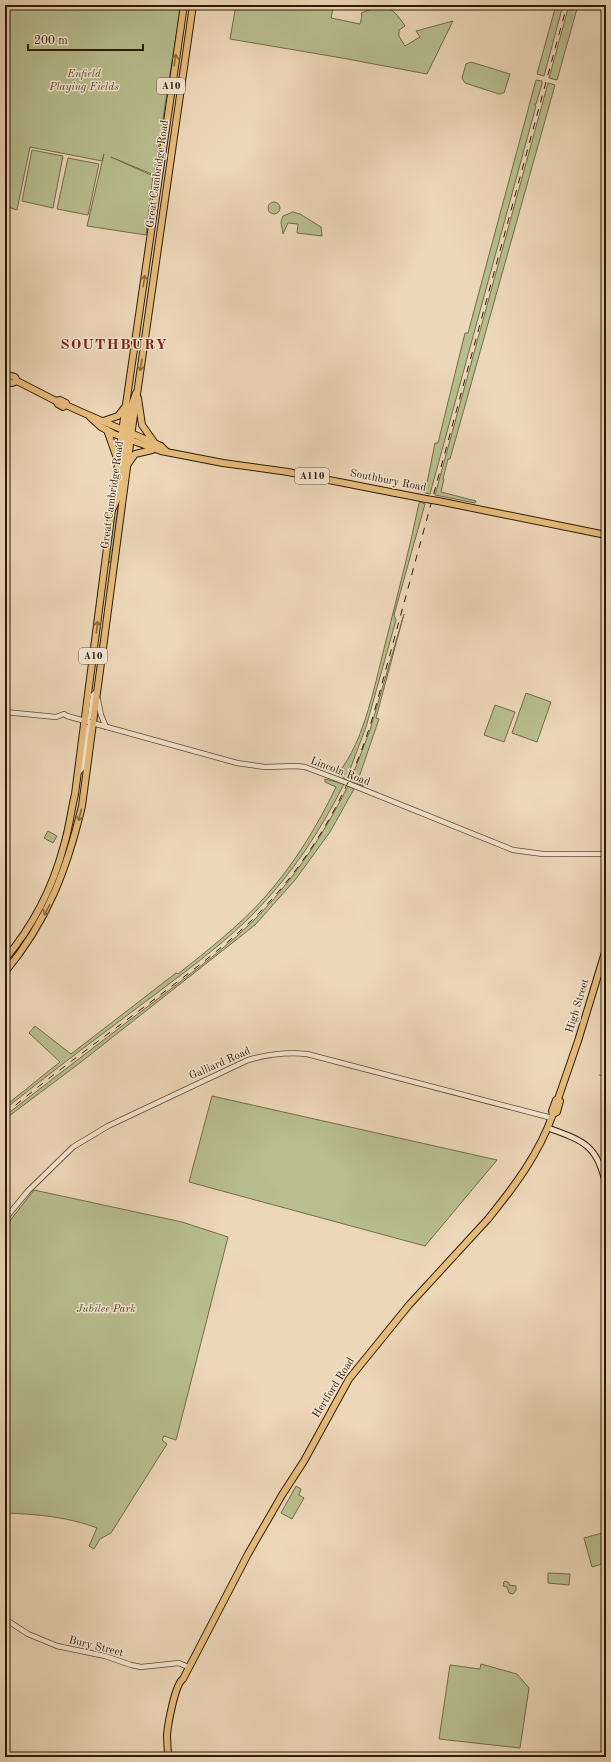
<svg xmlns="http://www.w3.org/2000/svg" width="611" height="1762" font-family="'Old Standard TT',serif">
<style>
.green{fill:#b8be8f;stroke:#726c48}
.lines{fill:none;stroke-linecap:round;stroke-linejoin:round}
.stream{stroke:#717870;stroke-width:1}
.tertiary-casing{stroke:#5d4930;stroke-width:6}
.secondary-casing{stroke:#2d1a02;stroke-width:7}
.primary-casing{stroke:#2d1a02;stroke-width:8}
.trunk-casing{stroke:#2d1a02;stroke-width:8}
.tertiary{stroke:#f3e5d2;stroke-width:4.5}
.secondary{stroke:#f3e5d2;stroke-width:5}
.primary{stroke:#e6bc7c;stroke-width:6}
.trunk{stroke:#e6bc7c;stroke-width:6}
.rail{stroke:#2d1a02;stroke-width:1;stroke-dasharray:7 7;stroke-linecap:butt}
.primary-bridge-casing{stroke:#2d1a02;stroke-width:8;stroke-linecap:butt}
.primary-bridge{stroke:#e6bc7c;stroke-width:6}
.oneway{stroke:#8a6b3f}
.labels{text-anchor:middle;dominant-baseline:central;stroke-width:3;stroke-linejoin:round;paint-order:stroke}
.shield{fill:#f3e5d2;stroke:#685740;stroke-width:1}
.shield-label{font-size:10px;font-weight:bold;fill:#2d1a02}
.park-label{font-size:11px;font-style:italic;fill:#574b2c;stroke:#f3e5d2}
.street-label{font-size:11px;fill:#2d1a02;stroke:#f3e5d2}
.district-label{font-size:15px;font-weight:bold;letter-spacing:1px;fill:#7a1f14;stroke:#f3e5d2}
</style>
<rect width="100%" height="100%" fill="#edd7b9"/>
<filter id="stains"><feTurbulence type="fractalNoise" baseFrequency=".005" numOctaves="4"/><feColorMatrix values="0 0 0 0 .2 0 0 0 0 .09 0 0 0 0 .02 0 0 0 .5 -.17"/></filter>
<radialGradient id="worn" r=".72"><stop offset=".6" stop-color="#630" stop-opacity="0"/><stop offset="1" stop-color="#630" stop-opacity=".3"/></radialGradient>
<g class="green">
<polygon points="5,5 181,5 154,175 111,157 153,176 146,235 87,226 104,154 102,161 30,147 17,210 8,207 5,213"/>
<path d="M236,5h99l-2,4 -2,9 29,6 2,-8 -1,-3c23,-9 30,-9 44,13l-6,4v6l6,10 15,-9 -4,-6 37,-10 -26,53 -85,-16 -112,-19z"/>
<polygon points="556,5 563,5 544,76 537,74"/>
<polygon points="569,5 578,5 557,80 549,78"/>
<polygon points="471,62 510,74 504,93 499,94 465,83 462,78 466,64"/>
<polygon points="536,80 542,81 542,84 536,104 534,104 536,106 430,494 425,493 435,443 438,443 465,333 468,333"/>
<polygon points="548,83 555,85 450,459 448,459 443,479 444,479 441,492 476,501 475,503 435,495"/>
<polygon points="32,150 63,156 53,208 22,201"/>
<polygon points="68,158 99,164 88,215 57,209"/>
<circle cx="274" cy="208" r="6"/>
<polygon points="293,212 300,214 321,227 322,236 297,233 298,224 288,223 283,234 281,222 283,216"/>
<polygon points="126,454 112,561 108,563 114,515"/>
<path d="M421,502l4,2 -31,111 2,5 -30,107 -20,53 -8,-7c27,-31 38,-95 49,-136 11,-45 23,-89 32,-134z"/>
<polygon points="404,614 376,718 379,719 359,777 354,783 363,785 363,786 350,782 370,730"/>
<polygon points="526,693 551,702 537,742 512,733"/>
<polygon points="495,705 515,712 504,742 484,735"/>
<path d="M325,779l19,5c-23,46 -52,90 -88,127 -28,29 -62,54 -95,79 -52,39 -105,78 -156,119v-3l55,-44 -31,-29 6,-7 36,28 105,-81 2,1c30,-24 61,-48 87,-77 29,-33 52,-70 71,-110l-11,-5z"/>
<path d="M348,786l6,3 -24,43 -35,48 -40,45 -174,137 -76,57v-3l10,-8c48,-37 96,-74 144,-110 35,-27 71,-53 102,-85 36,-38 64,-81 87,-127z"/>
<polygon points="48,831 57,836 53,843 44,838"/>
<polygon points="212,1096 497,1160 425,1246 189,1182"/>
<path d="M34,1190l148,32 46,15 -52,203 -12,-4 -2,4 5,4 -56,89 -11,6 -6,10 -5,-3 8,-18c-28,-11 -61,-14 -92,-15v-286z"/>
<polygon points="296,1486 301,1489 299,1495 304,1498 292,1519 281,1513"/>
<polygon points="606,1532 606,1563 592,1567 584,1538"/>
<polygon points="548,1573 570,1574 569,1585 548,1583"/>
<polygon points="505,1581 509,1583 509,1585 516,1586 516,1590 513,1594 509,1593 507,1587 503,1586 504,1584 503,1583"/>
<polygon points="481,1664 517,1674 529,1688 520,1748 439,1739 450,1665 480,1669"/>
</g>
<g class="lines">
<polyline class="stream" points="599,1075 606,1077"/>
<g class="tertiary-casing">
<g id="tertiary">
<polyline points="98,700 101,715 106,727"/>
<polyline points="5,712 56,717 64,714 67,716 237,763 265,767 296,766 305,767 337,779 513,850 543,854 606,854"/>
<polyline points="84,721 90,717 93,695 97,691"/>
<polyline points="78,773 83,767 88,728 90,725 94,724"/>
<path d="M5,1219l23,-28 45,-44 35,-21 140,-66c21,-6 38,-8 59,-6l245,64"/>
<polyline points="5,1619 28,1634 57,1646 105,1656 131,1665 141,1667 179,1663 188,1667"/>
</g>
</g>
<g class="secondary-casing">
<path id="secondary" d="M548,1128c37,13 50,18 58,58"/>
</g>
<g class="primary-casing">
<g id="primary">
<polyline points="5,374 15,377 17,381"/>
<polyline points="5,380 12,383 17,381 56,401 60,400 66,403 66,405"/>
<polyline points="138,398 142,425 154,442"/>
<path d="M56,401l2,3 5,3 3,-2c32,15 63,27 95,41l5,5"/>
<polyline points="90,417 101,427 114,434 161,451 223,463 288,472 426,499"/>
<polyline points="103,421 118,416 125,407"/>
<polyline points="107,430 118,461"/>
<polyline points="126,434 131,407 136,393"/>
<polyline points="128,464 135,454 152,450"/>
<polyline points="438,501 606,535"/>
<polyline points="113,508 118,497 127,436"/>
<polyline points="553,1114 552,1111 556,1100 558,1099 578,1041 606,949"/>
<path d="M168,1757c0,-7 -1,-15 -1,-22 1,-11 8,-51 16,-56l65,-125 34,-59 22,-34 45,-82 60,-74 79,-86c26,-32 51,-65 65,-105l4,-2 3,-11 -2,-2"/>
</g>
</g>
<g class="trunk-casing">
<g id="trunk">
<path d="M5,959c28,-33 48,-72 59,-114 5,-16 7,-34 11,-51l48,-369 61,-420"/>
<path d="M5,972c42,-50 62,-103 77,-166l51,-384 60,-417"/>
</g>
</g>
<use href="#tertiary" class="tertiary"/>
<use href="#secondary" class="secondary"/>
<use href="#primary" class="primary"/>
<use href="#trunk" class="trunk"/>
<path class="rail" d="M5,1114c52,-44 109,-84 163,-125 29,-22 58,-44 84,-69 58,-57 99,-129 122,-207l193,-708"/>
<g class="primary-bridge-casing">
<polyline id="primary-bridge" points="426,499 438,501"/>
</g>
<use href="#primary-bridge" class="primary-bridge"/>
</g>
<defs><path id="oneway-shaft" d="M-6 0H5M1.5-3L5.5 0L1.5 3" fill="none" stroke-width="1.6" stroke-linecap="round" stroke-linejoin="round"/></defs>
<g class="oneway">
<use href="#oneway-shaft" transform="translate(175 60) rotate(-81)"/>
<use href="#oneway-shaft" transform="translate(144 281) rotate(-82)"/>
<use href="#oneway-shaft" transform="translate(141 365) rotate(98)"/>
<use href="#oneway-shaft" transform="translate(97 627) rotate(-83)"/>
<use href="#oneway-shaft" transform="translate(80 815) rotate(103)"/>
<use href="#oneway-shaft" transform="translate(47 910) rotate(117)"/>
</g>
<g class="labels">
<g class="shield">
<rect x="157" y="78" width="28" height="16" rx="3"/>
<rect x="295" y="468" width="34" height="16" rx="3"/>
<rect x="79" y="648" width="28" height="16" rx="3"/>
</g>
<g class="shield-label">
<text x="171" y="86">A10</text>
<text x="312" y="476">A110</text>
<text x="93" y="656">A10</text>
</g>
<g class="park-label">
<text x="84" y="74">Enfield<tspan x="84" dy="13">Playing Fields</tspan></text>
<text x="106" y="1309">Jubilee Park</text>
</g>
<g class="street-label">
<text transform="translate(158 174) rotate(-82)">Great Cambridge Road</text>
<text transform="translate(388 481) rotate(11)">Southbury Road</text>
<text transform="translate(113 495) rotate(-82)">Great Cambridge Road</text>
<text transform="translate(340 772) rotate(21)">Lincoln Road</text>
<text transform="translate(578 1006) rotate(-73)">High Street</text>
<text transform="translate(220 1064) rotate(-24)">Galliard Road</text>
<text transform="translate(334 1388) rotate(-58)">Hertford Road</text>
<text transform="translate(96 1647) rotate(14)">Bury Street</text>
</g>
<g class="district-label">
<text x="114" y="345">SOUTHBURY</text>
</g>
</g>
<rect width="611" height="1762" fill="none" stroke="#edd7b9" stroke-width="20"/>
<rect x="6" y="6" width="599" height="1750" fill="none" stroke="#2d1a02" stroke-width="2"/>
<rect x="10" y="10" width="591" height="1742" fill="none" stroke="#2d1a02"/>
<path d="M28 44v6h115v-6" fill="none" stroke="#2d1a02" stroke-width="2"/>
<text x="34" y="44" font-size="12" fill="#2d1a02" stroke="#f3e5d2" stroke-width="3" paint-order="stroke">200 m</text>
<rect width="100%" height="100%" filter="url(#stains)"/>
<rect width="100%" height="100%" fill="url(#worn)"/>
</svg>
